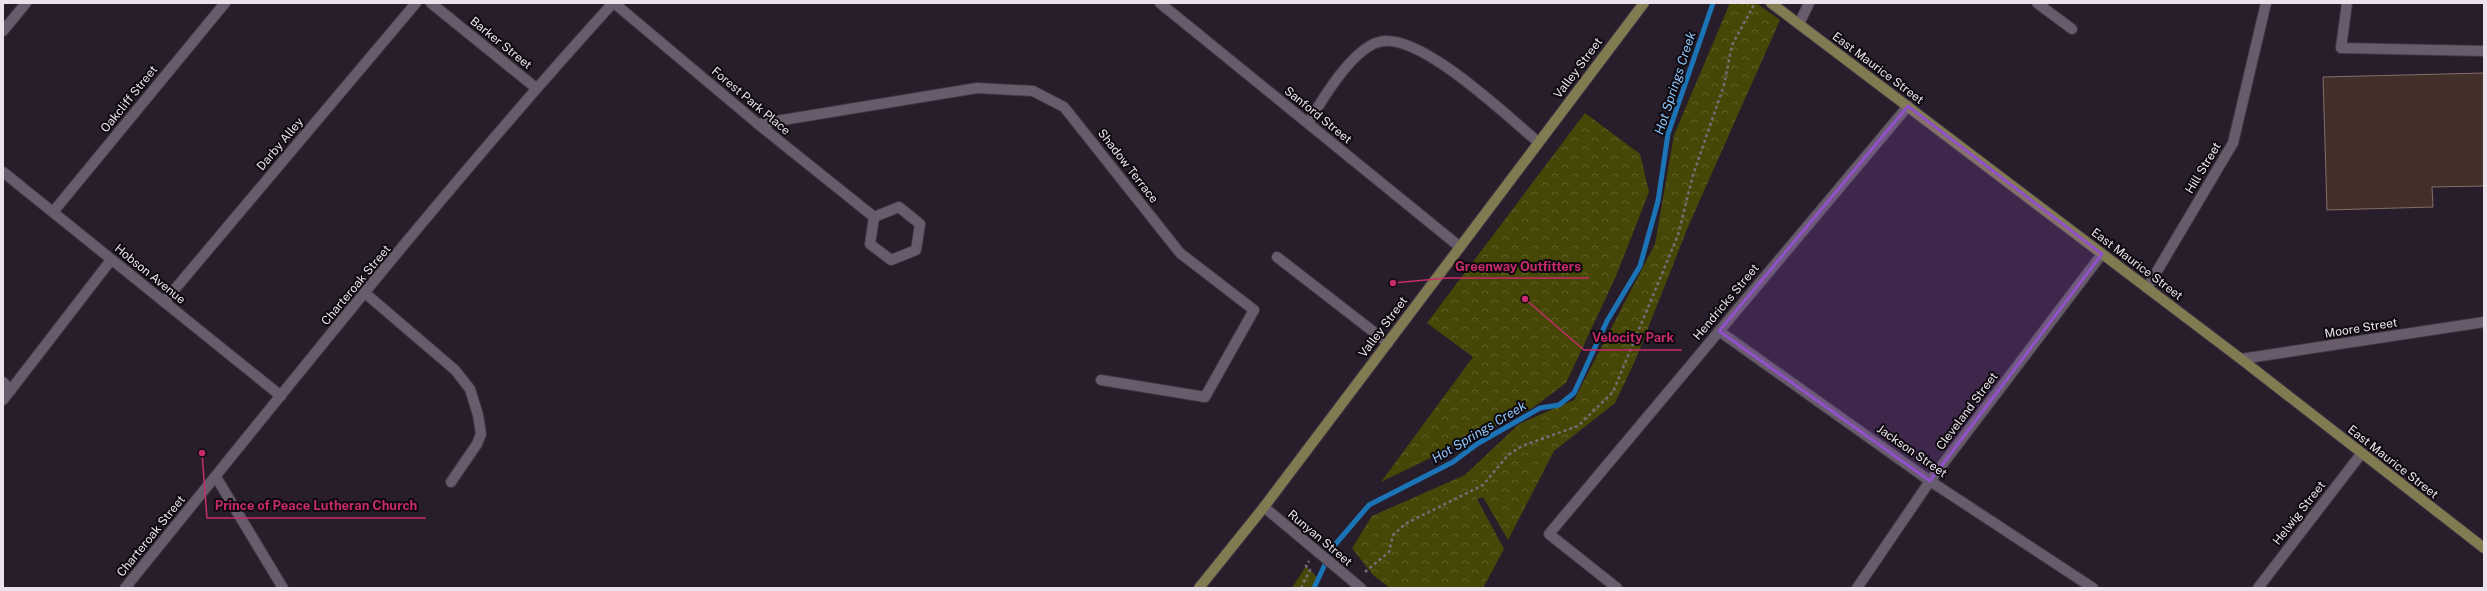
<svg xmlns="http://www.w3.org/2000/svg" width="2487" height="591" font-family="'Public Sans',sans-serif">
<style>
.park{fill:url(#park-crowns)}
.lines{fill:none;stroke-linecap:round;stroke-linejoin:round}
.stream{stroke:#1b74b5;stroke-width:5}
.building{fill:#422f2a;stroke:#846e68}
.lane-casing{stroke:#403743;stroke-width:12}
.street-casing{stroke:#403743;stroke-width:12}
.secondary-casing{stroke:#403743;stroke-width:12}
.path{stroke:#766d79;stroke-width:2.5;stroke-dasharray:3 3;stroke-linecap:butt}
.lane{stroke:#685c6c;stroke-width:10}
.street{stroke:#685c6c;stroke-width:10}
.secondary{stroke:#827a51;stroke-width:10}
.marked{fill:#9151c8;fill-opacity:0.2;stroke:#9151c8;stroke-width:3;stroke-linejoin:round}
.labels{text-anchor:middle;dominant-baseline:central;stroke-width:4;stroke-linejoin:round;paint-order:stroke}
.street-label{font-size:12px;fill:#eae3ec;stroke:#0e090f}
.water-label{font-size:13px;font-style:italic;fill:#8cc6fa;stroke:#0e090f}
.leader{fill:none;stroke:#c62c6a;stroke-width:1.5}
.callout-dot{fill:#c62c6a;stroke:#0e090f;stroke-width:1.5}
.callout-label{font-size:13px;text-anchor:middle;font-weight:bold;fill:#c62c6a;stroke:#0e090f;stroke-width:4;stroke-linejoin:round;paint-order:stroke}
</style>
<defs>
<pattern id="park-crowns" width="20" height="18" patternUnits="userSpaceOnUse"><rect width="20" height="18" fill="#464706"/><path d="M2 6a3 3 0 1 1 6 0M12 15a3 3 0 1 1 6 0" fill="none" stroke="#61612a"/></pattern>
</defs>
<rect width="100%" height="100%" fill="#281d2b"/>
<g class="park">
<polygon points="1730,3 1756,3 1780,20 1688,227 1635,361 1615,403 1554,451 1508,540 1483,497 1477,499 1504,549 1483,588 1390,588 1373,575 1352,548 1372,516 1465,475 1519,424 1574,400 1655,244 1674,135"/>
<polygon points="1585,113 1640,154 1649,192 1616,276 1566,383 1531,409 1381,482 1473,357 1427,323"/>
<polygon points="1306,566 1318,578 1313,588 1292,588"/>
</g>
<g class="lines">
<polyline class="stream" points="1314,588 1333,547 1369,505 1453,462 1477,444 1540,408 1559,405 1574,393 1607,321 1640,266 1658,201 1668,134 1713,3"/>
</g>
<polygon class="building" points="2484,73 2484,186 2432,187 2433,207 2327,210 2323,77"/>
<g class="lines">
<g class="lane-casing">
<g id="lane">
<polyline points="2037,3 2072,29"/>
<polyline points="2347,3 2341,48 2484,51"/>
<polyline points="1799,24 1809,3"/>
<polyline points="3,31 26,3"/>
<path d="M1308,123c14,-23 44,-74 71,-81 39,-12 129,75 159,100"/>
<polyline points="1277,257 1388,343"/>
<polyline points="365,293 455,370 470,389 478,415 481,434 477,444 451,482"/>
<polyline points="164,302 416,3"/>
<polyline points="3,382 11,390"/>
<polyline points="3,400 111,260"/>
</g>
</g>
<g class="street-casing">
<g id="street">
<polyline points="431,3 536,88"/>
<polyline points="614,3 758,124 874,217"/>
<polyline points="1160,3 1460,247"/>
<polyline points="758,124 977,88 1033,91 1064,107 1180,253 1254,310 1205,397 1101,380"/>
<polyline points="3,172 281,396"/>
<polygon points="899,207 920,224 916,250 891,260 870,244 874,217"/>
<polyline points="53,212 225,3"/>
<polyline points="2147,288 2233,143 2266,3"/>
<polyline points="1719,331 1930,481 2093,588"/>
<polyline points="2241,359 2484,322"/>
<polyline points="216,477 283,588"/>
<polyline points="1264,507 1361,588"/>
<path d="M125,588c160,-197 317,-397 488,-585"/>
<polyline points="1617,588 1549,534 1908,106"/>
<polyline points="1857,588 1930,481 2102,254"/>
<polyline points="2258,588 2361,454"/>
</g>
</g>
<g class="secondary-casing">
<g id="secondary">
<polyline points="1771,3 2241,359 2484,548"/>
<polyline points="1199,588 1264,507 1644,3"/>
</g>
</g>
<g class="path">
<polyline points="1365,572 1389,552 1393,535 1405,524 1483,485 1508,455 1522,446 1578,426 1613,392 1678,235 1693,175 1724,85 1732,45 1755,3"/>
<polyline points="1301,588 1310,570 1306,566 1309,561"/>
</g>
<use href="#lane" class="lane"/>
<use href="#street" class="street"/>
<use href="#secondary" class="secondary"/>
</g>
<path class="marked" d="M1908,106l194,148 -172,227 -211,-150z"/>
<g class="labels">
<g class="street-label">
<text transform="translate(501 43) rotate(39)">Barker Street</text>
<text transform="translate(1578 68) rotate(-53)">Valley Street</text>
<text transform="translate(1878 68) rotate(37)">East Maurice Street</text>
<text transform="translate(129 99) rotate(-51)">Oakcliff Street</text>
<text transform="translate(751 101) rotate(40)">Forest Park Place</text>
<text transform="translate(1318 115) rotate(39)">Sanford Street</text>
<text transform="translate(280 144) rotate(-50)">Darby Alley</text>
<text transform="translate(1128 166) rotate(52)">Shadow Terrace</text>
<text transform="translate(2203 168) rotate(-59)">Hill Street</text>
<text transform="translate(2137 264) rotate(37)">East Maurice Street</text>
<text transform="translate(150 274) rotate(39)">Hobson Avenue</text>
<text transform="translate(356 285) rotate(-50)">Charteroak Street</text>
<text transform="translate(1726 302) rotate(-50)">Hendricks Street</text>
<text transform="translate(1383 327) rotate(-53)">Valley Street</text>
<text transform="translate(2361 328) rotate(-9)">Moore Street</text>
<text transform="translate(1967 411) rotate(-53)">Cleveland Street</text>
<text transform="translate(1912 451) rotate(35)">Jackson Street</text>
<text transform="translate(2393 462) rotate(38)">East Maurice Street</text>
<text transform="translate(2299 513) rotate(-52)">Helwig Street</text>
<text transform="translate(151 536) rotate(-51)">Charteroak Street</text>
<text transform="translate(1320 538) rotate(40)">Runyan Street</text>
</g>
<g class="water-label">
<text transform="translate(1675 83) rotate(-72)">Hot Springs Creek</text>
<text transform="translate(1479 432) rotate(-31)">Hot Springs Creek</text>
</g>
</g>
<path class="leader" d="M1393 283L1447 278H1589M1525 299L1584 350H1682M202 453L207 518H426"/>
<g class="callout-dot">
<circle cx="1393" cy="283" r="4"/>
<circle cx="1525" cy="299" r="4"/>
<circle cx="202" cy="453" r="4"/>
</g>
<g class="callout-label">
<text x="1518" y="271">Greenway Outfitters</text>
<text x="1633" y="342">Velocity Park</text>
<text x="316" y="510">Prince of Peace Lutheran Church</text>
</g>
<rect width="2487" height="591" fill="none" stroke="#eae3ec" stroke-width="8"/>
</svg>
